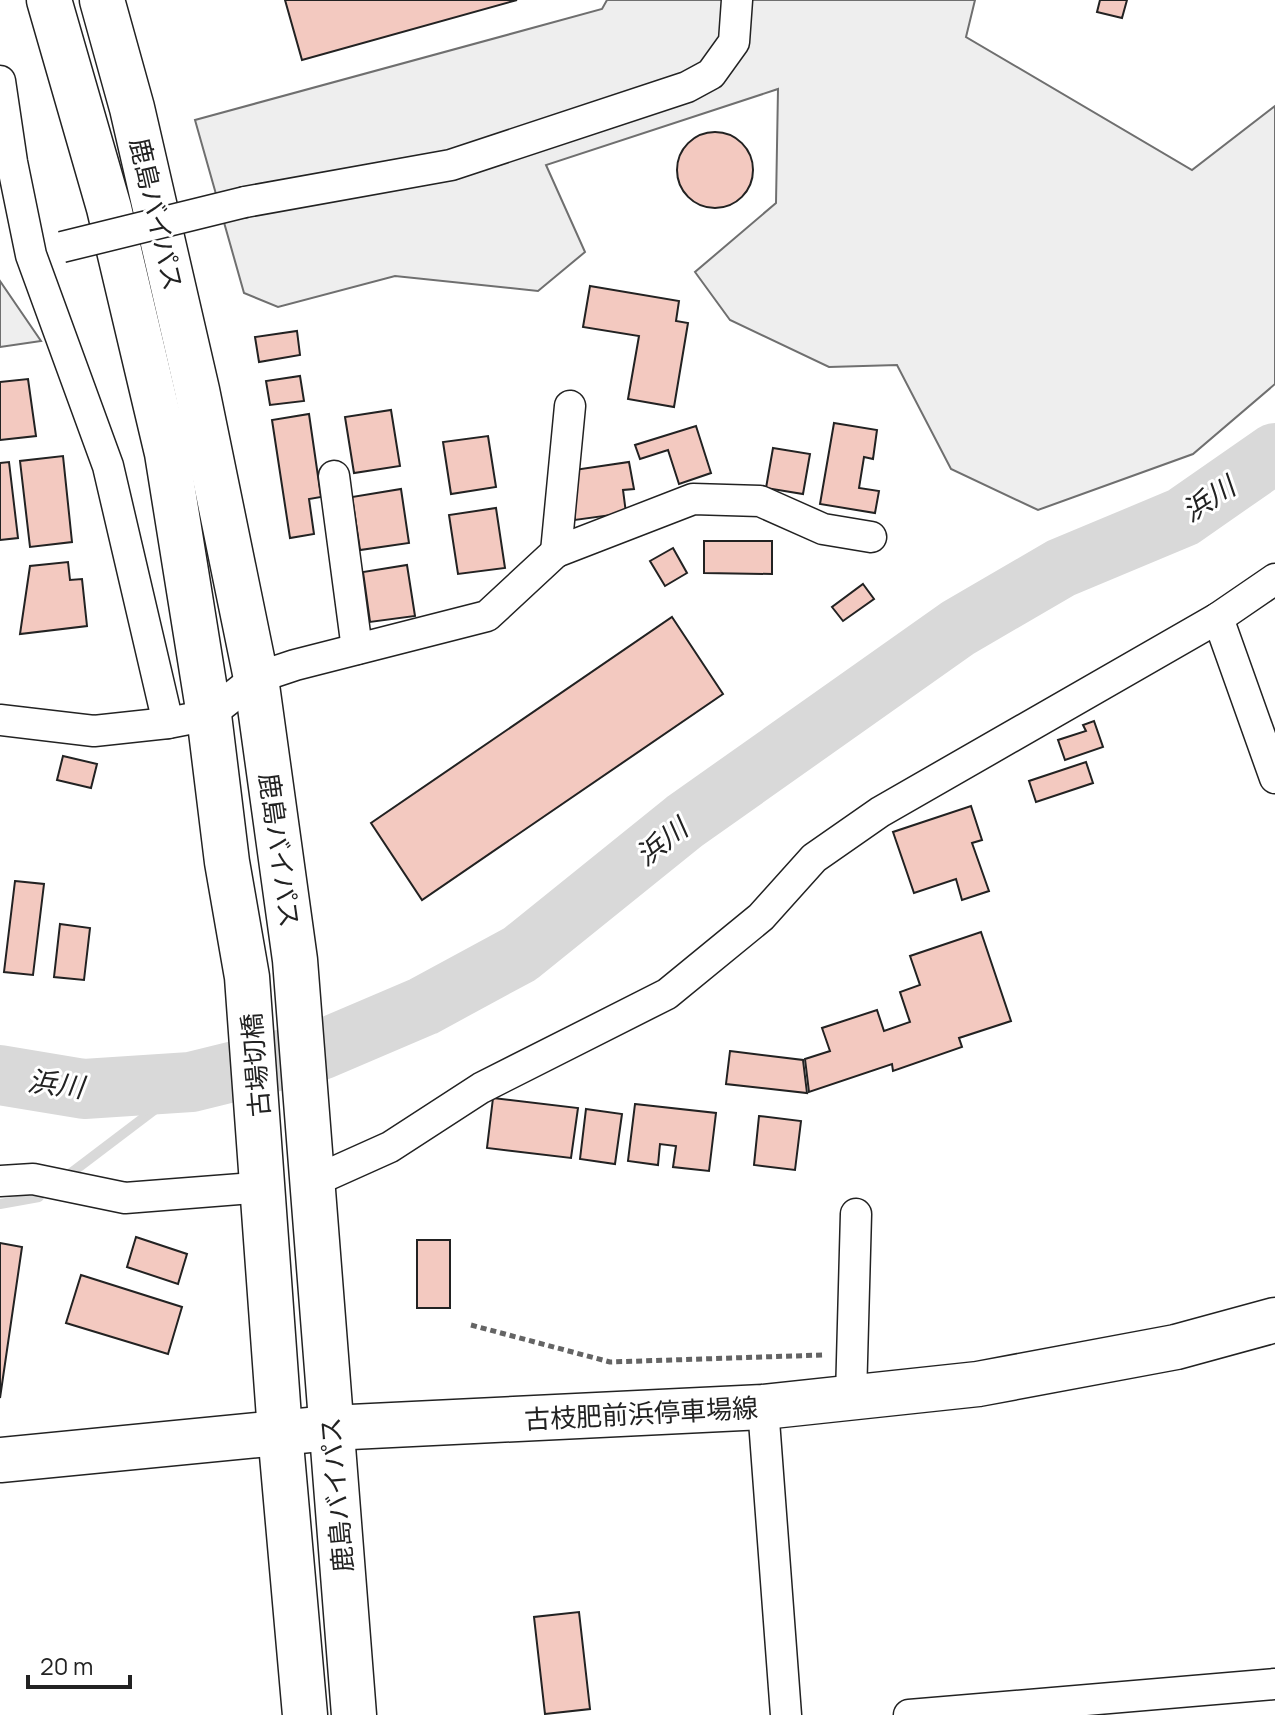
<svg xmlns="http://www.w3.org/2000/svg" width="1275" height="1715" font-family="Manrope,'Noto Sans JP',sans-serif">
<style>
.green{fill:#eee;stroke:#6f6f6f;stroke-width:2}
.lines{fill:none;stroke-linecap:round;stroke-linejoin:round}
.stream{stroke:#d9d9d9;stroke-width:10}
.river{stroke:#d9d9d9;stroke-width:60}
.building{fill:#f3c9c0;stroke:#222;stroke-width:2}
.street-casing{stroke:#222;stroke-width:33}
.secondary-casing{stroke:#222;stroke-width:47}
.highway-casing{stroke:#222;stroke-width:47}
.path{stroke:#646464;stroke-width:5;stroke-dasharray:6 4;stroke-linecap:butt}
.street{stroke:#fff;stroke-width:30}
.secondary{stroke:#fff;stroke-width:44}
.highway{stroke:#fff;stroke-width:44}
.street-bridge-casing{stroke:#222;stroke-width:33;stroke-linecap:butt}
.street-bridge{stroke:#fff;stroke-width:30}
.labels{text-anchor:middle;dominant-baseline:central;stroke-width:6;stroke-linejoin:round;paint-order:stroke}
.street-label{font-size:26px;fill:#222;stroke:#fff}
.water-label{font-size:28px;font-style:italic;fill:#222;stroke:#fff}
</style>
<rect width="100%" height="100%" fill="#fff"/>
<g class="green">
<polygon points="607,0 975,0 966,37 1192,170 1275,106 1275,384 1193,454 1038,510 951,469 897,365 829,367 730,320 695,272 776,203 778,89 546,165 585,252 538,291 395,276 278,307 244,293 195,120 602,9"/>
<polygon points="0,281 41,341 0,347"/>
</g>
<g class="lines">
<g class="stream">
<polyline points="71,1173 191,1082"/>
<polyline points="0,1204 39,1197"/>
</g>
<polyline class="river" points="0,1075 84,1089 191,1082 321,1050 424,1006 520,954 685,821 958,628 1061,568 1183,517 1275,453"/>
</g>
<g class="building">
<polygon points="285,0 517,0 302,60"/>
<polygon points="1100,0 1127,0 1122,18 1097,12"/>
<circle cx="715" cy="170" r="38"/>
<polygon points="590,286 679,301 676,321 688,323 674,407 628,399 639,336 583,327"/>
<polygon points="297,331 300,355 259,362 255,337"/>
<polygon points="300,376 304,401 270,405 266,381"/>
<polygon points="28,379 36,436 0,440 0,382"/>
<polygon points="391,410 400,466 354,473 345,417"/>
<polygon points="309,414 321,497 309,499 314,534 290,538 272,420"/>
<polygon points="834,423 877,430 873,459 864,457 859,488 879,491 875,513 820,504"/>
<polygon points="696,426 711,473 679,484 668,450 640,459 635,445"/>
<polygon points="488,436 496,487 451,494 443,442"/>
<polygon points="773,448 810,454 803,494 766,488"/>
<polygon points="63,456 72,542 30,547 20,461"/>
<polygon points="9,462 18,538 0,540 0,463"/>
<polygon points="629,462 634,489 623,490 626,513 575,520 571,494 577,492 574,470"/>
<polygon points="401,489 409,543 360,550 352,497"/>
<polygon points="496,508 505,568 458,574 449,515"/>
<polygon points="704,541 772,541 772,574 704,573"/>
<polygon points="673,548 687,573 665,586 650,561"/>
<polygon points="68,562 70,580 82,579 87,626 20,634 30,566"/>
<polygon points="407,565 415,616 370,622 363,572"/>
<polygon points="863,584 874,599 843,621 832,607"/>
<polygon points="672,617 723,694 422,900 371,823"/>
<polygon points="1094,721 1103,747 1065,760 1058,740 1086,731 1083,725"/>
<polygon points="63,756 97,764 91,788 57,780"/>
<polygon points="1086,762 1093,783 1036,802 1029,781"/>
<polygon points="971,806 982,840 972,843 989,891 962,900 956,879 914,893 893,832"/>
<polygon points="15,881 44,884 33,975 4,972"/>
<polygon points="60,924 90,928 84,980 54,977"/>
<polygon points="981,932 1011,1021 959,1038 962,1047 893,1071 892,1064 809,1092 805,1059 830,1051 822,1028 877,1010 884,1031 910,1022 900,992 920,985 910,956"/>
<polygon points="730,1051 803,1060 807,1093 726,1084"/>
<polygon points="493,1098 578,1108 571,1158 487,1148"/>
<polygon points="635,1104 716,1113 709,1171 673,1167 676,1146 660,1144 658,1165 628,1161"/>
<polygon points="586,1109 622,1114 615,1164 580,1159"/>
<polygon points="759,1116 801,1121 795,1170 754,1165"/>
<polygon points="136,1237 187,1254 178,1284 127,1267"/>
<rect x="417" y="1240" width="33" height="68"/>
<polygon points="0,1243 22,1247 0,1398"/>
<polygon points="81,1275 182,1307 168,1354 66,1323"/>
<polygon points="579,1612 590,1709 545,1714 534,1617"/>
</g>
<g class="lines">
<g class="street-casing">
<g id="street">
<polyline points="0,81 12,162 31,255 108,466 168,723"/>
<polyline points="245,202 451,165 687,87 711,74 734,42 737,0"/>
<polyline points="570,406 556,552 693,499 760,501 823,529 871,537"/>
<polyline points="334,476 357,649"/>
<polyline points="1218,618 1275,778"/>
<polyline points="0,720 94,731 168,723 209,715 256,678 295,665 487,616 556,552"/>
<polyline points="0,1181 33,1179 125,1198 265,1187"/>
<polyline points="312,1182 390,1147 481,1088 667,994 761,917 814,858 880,812 1218,618 1275,579"/>
<polyline points="851,1397 856,1214"/>
<polyline points="763,1407 786,1715"/>
<polyline points="909,1715 1275,1684"/>
</g>
</g>
<g class="secondary-casing">
<polyline id="secondary" points="0,1460 330,1428 763,1407 978,1384 1176,1347 1275,1320"/>
</g>
<g class="highway-casing">
<g id="highway">
<polyline points="49,0 109,208 167,453 209,715 227,862 247,977 280,1432 305,1715"/>
<polyline points="102,0 132,108 197,390 256,678 295,960 354,1715"/>
</g>
</g>
<polyline class="path" points="471,1325 610,1362 823,1355"/>
<use href="#street" class="street"/>
<use href="#secondary" class="secondary"/>
<use href="#highway" class="highway"/>
<g class="street-bridge-casing">
<polyline id="street-bridge" points="62,247 245,202"/>
</g>
<use href="#street-bridge" class="street-bridge"/>
</g>
<g class="labels">
<g class="street-label">
<text transform="translate(157 214) rotate(77)">鹿島バイパス</text>
<text transform="translate(280 850) rotate(82)">鹿島バイパス</text>
<text transform="translate(255 1065) rotate(-95)">古場切橋</text>
<text transform="translate(641 1413) rotate(-3)">古枝肥前浜停車場線</text>
<text transform="translate(336 1495) rotate(-95)">鹿島バイパス</text>
</g>
<g class="water-label">
<text transform="translate(1208 498) rotate(-33)">浜川</text>
<text transform="translate(661 841) rotate(-38)">浜川</text>
<text transform="translate(56 1083) rotate(7)">浜川</text>
</g>
</g>
<path d="M28 1675v12h102v-12" fill="none" stroke="#222222" stroke-width="4"/>
<text x="40" y="1675" font-size="24" fill="#222222" stroke="#ffffff" stroke-width="6" paint-order="stroke">20 m</text>
</svg>
